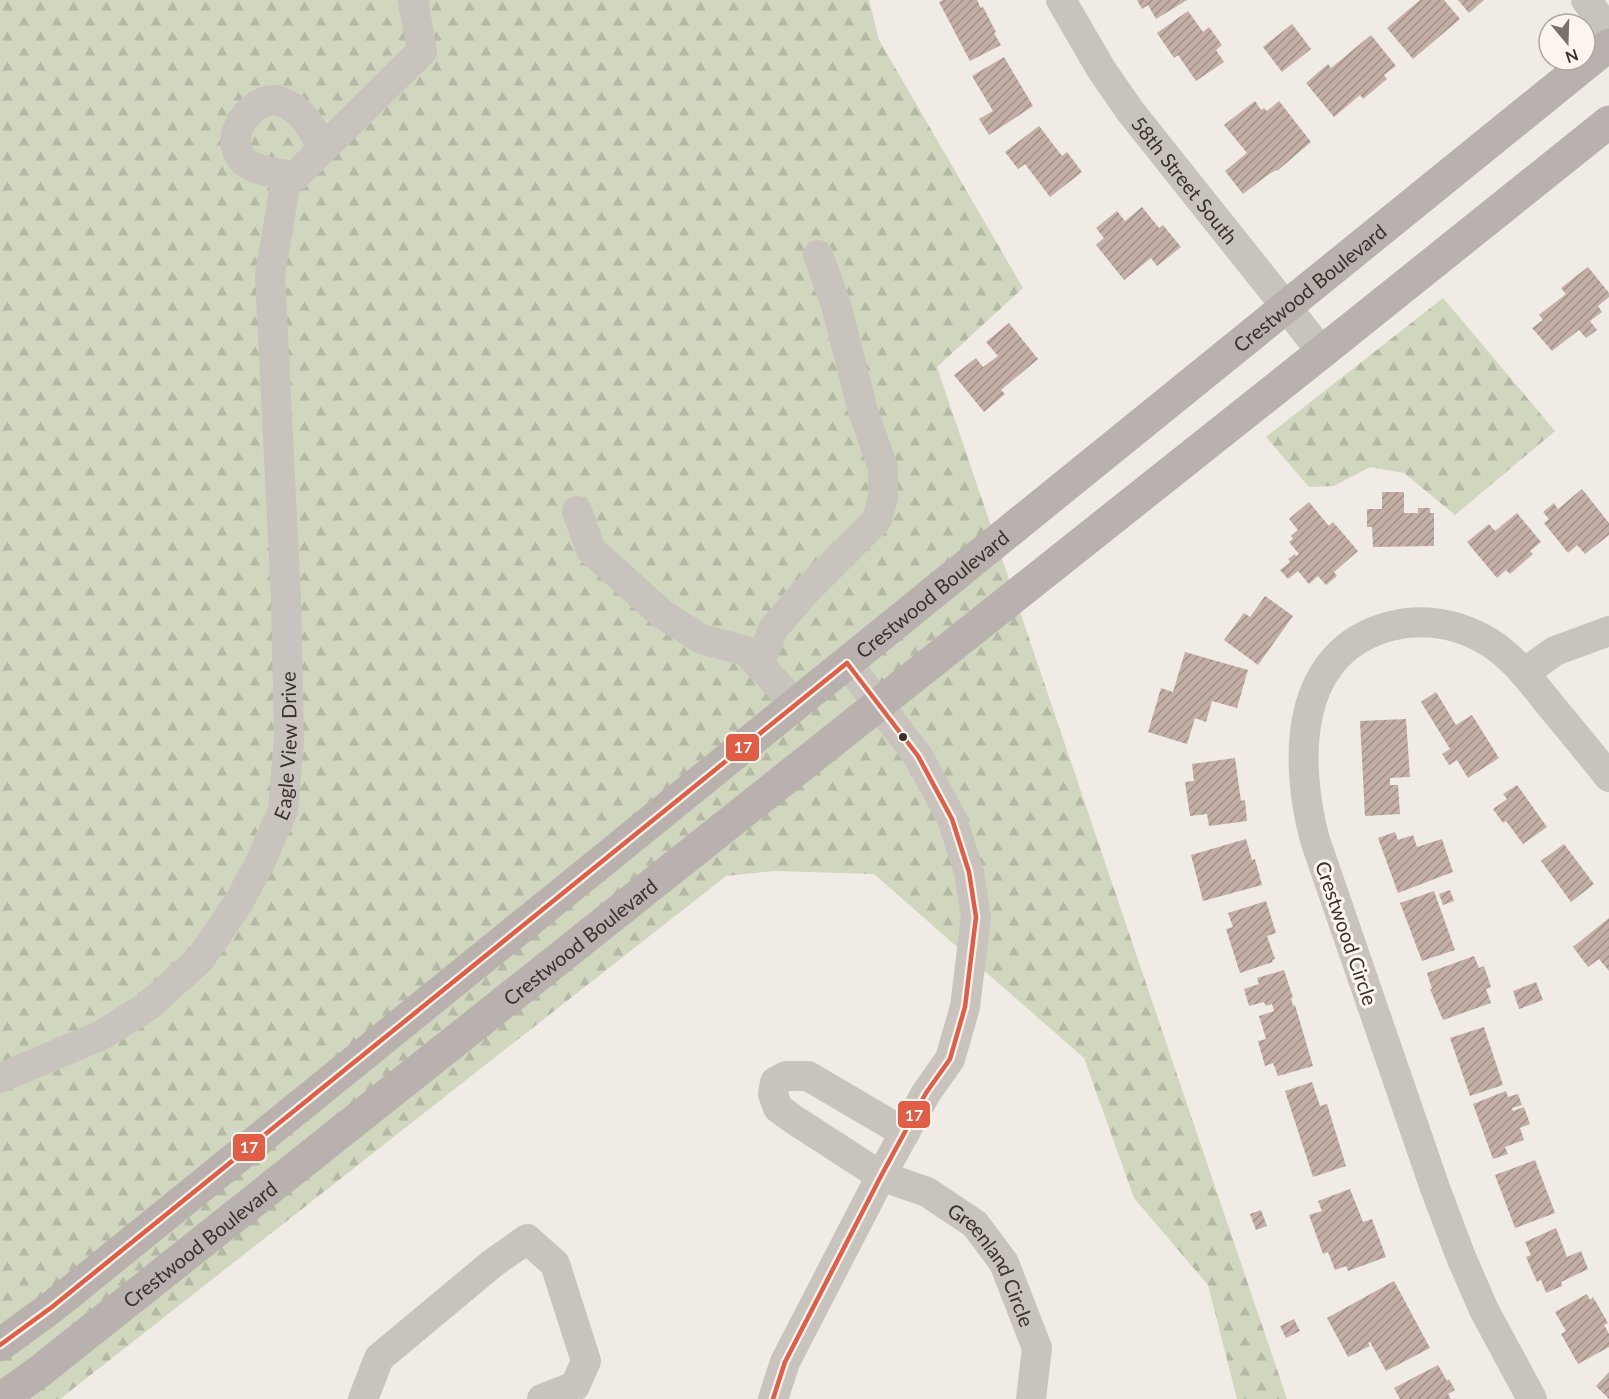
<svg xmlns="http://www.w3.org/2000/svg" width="1609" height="1399" font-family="Lato,sans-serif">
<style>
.forest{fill:url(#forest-firs)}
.building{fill:url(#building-hatch)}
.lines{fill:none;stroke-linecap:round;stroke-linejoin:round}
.minor{stroke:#c9c3be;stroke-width:30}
.major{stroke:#b8b1ad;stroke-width:33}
.bus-1-casing{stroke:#fbf5ee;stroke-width:9}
.bus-1{stroke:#e15d46;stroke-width:4.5}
.bus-dot{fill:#3b302b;stroke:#fbf5ee;stroke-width:2}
.labels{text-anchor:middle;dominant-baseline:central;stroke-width:6;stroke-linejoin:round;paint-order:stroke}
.street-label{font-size:20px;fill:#3b302b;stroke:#fbf5ee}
.line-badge{stroke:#fbf5ee;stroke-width:2}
.badge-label{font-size:16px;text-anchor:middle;font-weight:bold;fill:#fff}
</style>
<defs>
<pattern id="forest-firs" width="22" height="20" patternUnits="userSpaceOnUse" patternTransform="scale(1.5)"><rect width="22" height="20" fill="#d1d6bf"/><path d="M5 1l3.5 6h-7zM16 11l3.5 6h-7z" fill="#b4b8a4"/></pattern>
<pattern id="building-hatch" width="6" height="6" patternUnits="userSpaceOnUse" patternTransform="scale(1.5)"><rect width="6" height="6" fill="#c3afa7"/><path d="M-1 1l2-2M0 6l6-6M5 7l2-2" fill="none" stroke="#a08f88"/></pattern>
</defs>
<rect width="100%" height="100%" fill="#f0ebe5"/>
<g class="forest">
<polygon points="0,0 869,0 879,40 1023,288 937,367 1287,1399 1237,1399 1208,1285 1134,1198 1084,1058 874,874 775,871 726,876 60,1399 0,1399"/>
<polygon points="1443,298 1555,431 1455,515 1404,473 1370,467 1334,486 1309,487 1266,437"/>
</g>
<g class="building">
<polygon points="943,0 977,0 981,8 983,7 996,32 994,33 1001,45 970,61 939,2"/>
<polygon points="1137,0 1187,0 1156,19 1148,5 1142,9"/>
<polygon points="1420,0 1444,0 1460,19 1413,59 1387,28"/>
<polygon points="1458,0 1484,0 1469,13"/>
<polygon points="1188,11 1203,32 1209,27 1222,45 1216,50 1224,62 1196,81 1178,55 1174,58 1157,33"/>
<polygon points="1292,24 1311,49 1282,72 1263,47"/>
<polygon points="1371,35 1396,66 1384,75 1387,79 1363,99 1360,95 1334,117 1306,83 1328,64 1331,68"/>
<polygon points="1004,57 1033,106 989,135 979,119 993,111 972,76"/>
<polygon points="1255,101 1261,110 1264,108 1267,111 1279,101 1311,142 1277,171 1276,170 1265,177 1243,194 1225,171 1247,153 1224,125"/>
<polygon points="1039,126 1062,156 1067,152 1082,172 1050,197 1025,164 1018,169 1005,152"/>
<polygon points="1142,207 1159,228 1163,225 1181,247 1157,266 1151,258 1124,280 1096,245 1104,238 1096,228 1117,211 1125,221"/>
<polygon points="1588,267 1609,293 1609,297 1598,306 1602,312 1590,321 1597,330 1586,338 1579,330 1552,351 1532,328 1543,320 1539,315 1566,294 1561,288"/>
<polygon points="1009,323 1038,359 1001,390 1005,394 984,412 954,375 976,358 983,367 998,356 986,342"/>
<polygon points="1582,489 1609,523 1609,535 1585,554 1577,545 1568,553 1544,523 1549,519 1543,512 1554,503 1558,509"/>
<polygon points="1382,492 1404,492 1404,513 1418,513 1418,508 1430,508 1430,513 1434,513 1434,546 1373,547 1372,527 1367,527 1367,509 1382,509"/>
<polygon points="1309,502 1329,526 1333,522 1358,551 1334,572 1337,576 1326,585 1318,576 1309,584 1298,571 1288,579 1280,570 1290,562 1288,559 1295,554 1296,556 1299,554 1289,542 1293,539 1291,536 1298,530 1289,519"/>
<polygon points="1517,513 1541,542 1530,551 1533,554 1510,574 1506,570 1497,578 1467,542 1489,524 1495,531"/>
<polygon points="1265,596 1293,616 1258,665 1224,640 1244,613 1250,617"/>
<polygon points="1185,652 1248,670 1237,708 1212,701 1206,722 1195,718 1187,744 1148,732 1161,688 1173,692"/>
<polygon points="1436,692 1456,725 1472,715 1499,758 1468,778 1457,760 1449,765 1442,754 1450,749 1421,702"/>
<polygon points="1406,719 1410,777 1390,778 1390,785 1398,785 1400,814 1365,816 1360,721"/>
<polygon points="1235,758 1241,801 1245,800 1247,821 1209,826 1207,814 1190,816 1185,782 1194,781 1192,764"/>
<polygon points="1517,785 1547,827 1523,844 1506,821 1503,823 1493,809 1507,799 1503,794"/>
<polygon points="1395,832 1398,840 1413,835 1417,847 1442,839 1453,872 1398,893 1378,838"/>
<polygon points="1246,839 1252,860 1255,859 1262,885 1203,901 1191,855"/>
<polygon points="1564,844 1594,884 1571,902 1541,861"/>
<polygon points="1450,890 1454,901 1443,905 1439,894"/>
<polygon points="1434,891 1455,950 1422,961 1400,903"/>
<polygon points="1266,901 1276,933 1267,936 1275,959 1272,960 1273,962 1240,973 1226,929 1233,927 1228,913"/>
<polygon points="1609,918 1609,971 1599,959 1588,967 1573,947"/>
<polygon points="1474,956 1479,968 1484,966 1491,987 1486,989 1491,1003 1443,1020 1430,989 1432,989 1427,973"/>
<polygon points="1284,970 1293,998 1291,998 1293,1006 1295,1005 1313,1066 1278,1076 1273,1063 1265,1066 1258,1041 1266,1039 1259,1016 1274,1011 1272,1004 1266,1006 1264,1002 1249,1006 1244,989 1259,984 1257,978"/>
<polygon points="1536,982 1543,1000 1519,1009 1513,991"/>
<polygon points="1484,1027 1503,1085 1470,1096 1450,1038"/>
<polygon points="1312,1082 1320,1106 1327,1104 1346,1166 1313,1177 1285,1091"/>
<polygon points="1506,1091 1508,1097 1518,1094 1522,1105 1512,1108 1513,1111 1524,1107 1530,1124 1520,1128 1524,1140 1505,1147 1508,1154 1493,1159 1473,1104"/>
<polygon points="1535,1160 1555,1213 1515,1228 1495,1175"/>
<polygon points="1350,1189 1363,1222 1372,1219 1386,1257 1348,1271 1346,1266 1335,1270 1328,1252 1323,1254 1309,1215 1322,1211 1318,1201"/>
<polygon points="1261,1210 1267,1226 1256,1230 1250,1214"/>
<polygon points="1556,1228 1567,1257 1581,1251 1588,1269 1561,1282 1562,1286 1546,1293 1541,1280 1537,1282 1526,1257 1531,1255 1525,1242"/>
<polygon points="1394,1281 1430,1348 1386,1371 1370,1342 1368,1343 1370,1346 1348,1357 1327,1318"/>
<polygon points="1587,1294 1590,1300 1593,1297 1608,1323 1604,1325 1609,1334 1609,1347 1578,1364 1561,1334 1566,1331 1555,1312"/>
<polygon points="1294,1319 1300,1331 1286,1338 1280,1326"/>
<polygon points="1438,1365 1447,1381 1449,1379 1455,1390 1448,1394 1451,1399 1400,1399 1394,1388"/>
<polygon points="1609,1372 1609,1399 1596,1386"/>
</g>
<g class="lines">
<g class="minor">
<path id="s1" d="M1061,0l40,69 29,42 192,241"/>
<polyline points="1586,0 1609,31"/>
<path d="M294,176c-15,-3 -41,-4 -52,-17 -19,-21 7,-60 34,-59 4,1 13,5 17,8 14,8 22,27 30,40"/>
<polyline points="577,511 591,550 661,613 701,639 746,651 796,704"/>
<polyline points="759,665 773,629 807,590 877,520 883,497 883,468 863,411 836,305 818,255"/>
<polyline points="1524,673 1555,651 1609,631"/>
<path id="s2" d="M0,1078l100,-42 48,-30 52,-47 37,-54 23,-42 23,-53 6,-71 -3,-141 -16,-323 15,-89 137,-135 -9,-51"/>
<path id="s3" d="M905,1133l-97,-57h-22l-11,6 -2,12 5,14 15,11 88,57 46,16 48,32 29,39 33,85 -6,51"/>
<polyline points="363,1399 379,1358 493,1263 527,1239 555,1264 586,1361 575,1386 542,1399"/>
<polyline points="773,1399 785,1362 881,1176 926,1093 950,1059 965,1007 976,917 969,872 952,819 918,756 847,663"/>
<path d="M1532,1399l-48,-89 -23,-53 -26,-69 -120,-348c-21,-79 -22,-189 76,-214 30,-8 62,-3 89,11 30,15 50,43 71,69 20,24 39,47 58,71"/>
</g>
<g class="major">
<path id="s4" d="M0,1345l52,-38 1557,-1262"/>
<path id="s5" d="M1,1399l39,-28 1282,-1019 287,-230"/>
</g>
<g class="bus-1-casing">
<polyline id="bus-1" points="0,1345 52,1307 847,663 918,756 952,819 969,872 976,917 965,1007 950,1059 926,1093 881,1176 785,1362 773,1399"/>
</g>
<use href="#bus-1" class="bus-1"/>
</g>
<circle class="bus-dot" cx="903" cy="737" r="5"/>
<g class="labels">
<g class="street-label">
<text stroke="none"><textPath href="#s1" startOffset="219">58th Street South</textPath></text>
<text stroke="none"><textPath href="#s4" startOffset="1683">Crestwood Boulevard</textPath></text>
<text stroke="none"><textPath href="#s4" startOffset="1197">Crestwood Boulevard</textPath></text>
<text stroke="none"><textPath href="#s2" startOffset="471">Eagle View Drive</textPath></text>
<text transform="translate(1347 933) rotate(71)">Crestwood Circle</text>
<text stroke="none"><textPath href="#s5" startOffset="738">Crestwood Boulevard</textPath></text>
<text stroke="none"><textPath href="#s5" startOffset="252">Crestwood Boulevard</textPath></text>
<text stroke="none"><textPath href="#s3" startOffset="447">Greenland Circle</textPath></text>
</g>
</g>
<g class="line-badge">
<rect x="725" y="733" width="35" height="29" rx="6" fill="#e15d46"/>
<rect x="897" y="1100" width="34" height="29" rx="6" fill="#e15d46"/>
<rect x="232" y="1133" width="34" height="29" rx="6" fill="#e15d46"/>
</g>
<g class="badge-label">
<text x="743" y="753">17</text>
<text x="914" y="1121">17</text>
<text x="249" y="1153">17</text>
</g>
<g transform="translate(1567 42) rotate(161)"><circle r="28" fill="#fbf5ee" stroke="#aea6a0" stroke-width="1.5"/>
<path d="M0-4.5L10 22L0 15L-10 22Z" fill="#7a716c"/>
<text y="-9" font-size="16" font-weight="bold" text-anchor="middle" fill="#3b302b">N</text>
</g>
</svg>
